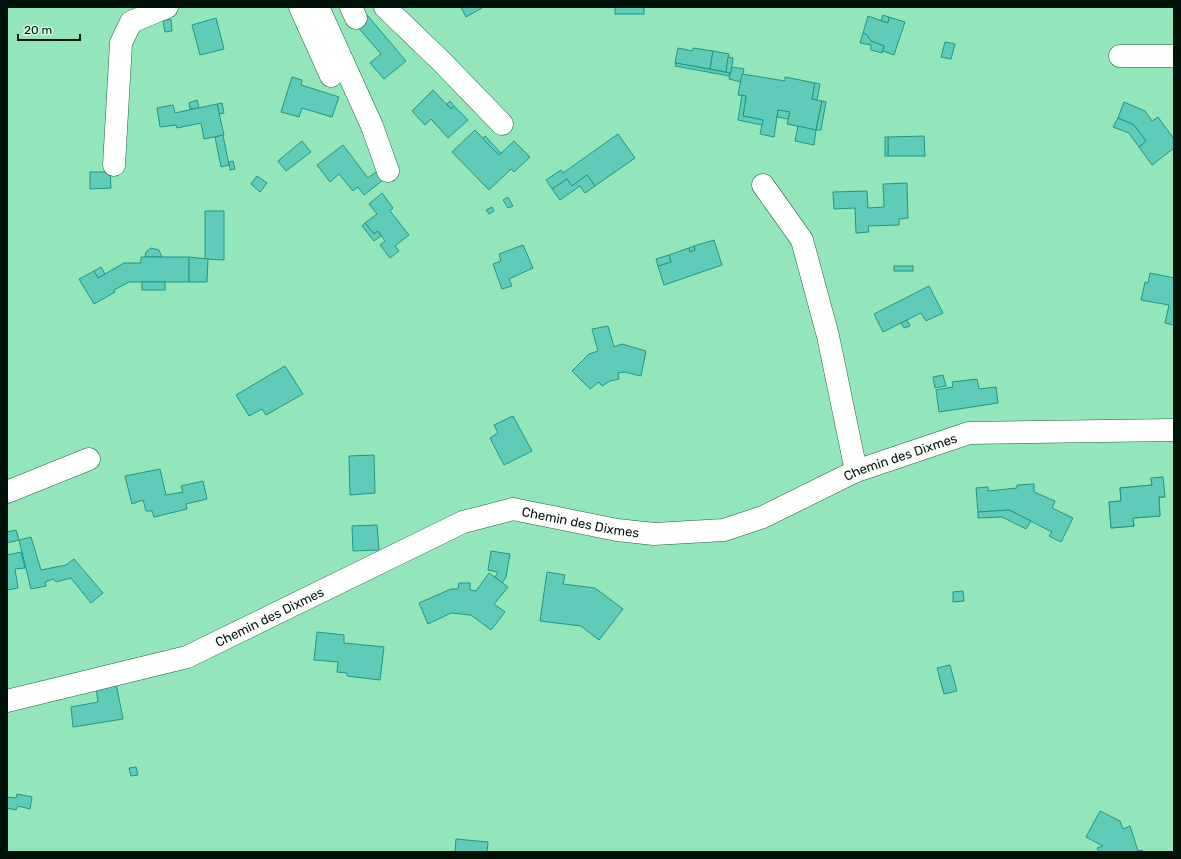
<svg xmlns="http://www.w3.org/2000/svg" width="1181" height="859" font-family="Rubik,sans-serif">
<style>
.building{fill:#5fccb9;stroke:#219685}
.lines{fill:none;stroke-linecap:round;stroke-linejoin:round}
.minor-casing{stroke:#206043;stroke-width:23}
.minor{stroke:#fff;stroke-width:22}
.labels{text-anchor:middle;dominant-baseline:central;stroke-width:4;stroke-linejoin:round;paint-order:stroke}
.street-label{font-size:13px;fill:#001107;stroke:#d5fde6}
</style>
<rect width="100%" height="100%" fill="#92e6ba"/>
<g class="building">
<polygon points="461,7 482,7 482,8 466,17"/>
<rect x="615" y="7" width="29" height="7"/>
<polygon points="367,15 406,61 384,79 370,63 381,54 356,25"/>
<polygon points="883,15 889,17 888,23 881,21"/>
<polygon points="868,16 888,23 889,17 905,22 894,55 883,51 884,46 871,41 866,34 863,33"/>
<polygon points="216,18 224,49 200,55 192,25"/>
<polygon points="171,19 172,31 165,32 163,21"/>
<polygon points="863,33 866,34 871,41 884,46 882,53 871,50 871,45 860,43"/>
<polygon points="945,42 955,44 951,59 941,57"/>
<polygon points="678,48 692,51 693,48 713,51 710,69 675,63"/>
<polygon points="713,51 729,54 726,72 710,69"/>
<polygon points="728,57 733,58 731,73 726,72"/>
<polygon points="676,63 730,73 729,76 675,66"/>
<polygon points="732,67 744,69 741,82 729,79"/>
<polygon points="742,74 785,81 785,77 815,83 812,99 822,101 816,130 787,124 790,112 778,110 774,137 760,134 763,120 743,116 746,96 738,95"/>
<polygon points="292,77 302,80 301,85 339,97 332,117 302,108 299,117 281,112"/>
<polygon points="815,83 820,84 817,100 812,99"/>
<polygon points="433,90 451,109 454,106 468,120 448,138 431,119 425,125 412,111"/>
<polygon points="742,95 746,96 743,116 763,120 762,125 738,120"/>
<polygon points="197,100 199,108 190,109 189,103"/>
<polygon points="450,101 454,106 451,109 447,104"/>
<polygon points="822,101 826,102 821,130 816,130"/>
<polygon points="1124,102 1145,111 1152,121 1158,117 1174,139 1174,148 1152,165 1139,147 1146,141 1134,125 1118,118"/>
<polygon points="222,103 224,113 219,114 217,104"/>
<polygon points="217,104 224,135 204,139 201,123 177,128 176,125 160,127 157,108 173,105 175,113"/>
<polygon points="778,110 790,112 788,119 777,117"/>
<polygon points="1118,118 1134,125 1146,141 1139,147 1129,133 1113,127"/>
<polygon points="798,126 816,130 814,145 795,141"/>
<polygon points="475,130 499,155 514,141 530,157 514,172 511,169 489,190 452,152"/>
<polygon points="618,134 635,158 595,186 587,175 572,186 567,179 552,189 546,180 561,170 563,173"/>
<polygon points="223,135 229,165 221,167 215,137"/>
<polygon points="485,136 501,153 499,155 483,139"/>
<polygon points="924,136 925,156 888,156 888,137"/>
<rect x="885" y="137" width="3" height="19"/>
<polygon points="302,141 311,152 286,171 278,161"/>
<polygon points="343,145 368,178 376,172 383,180 364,195 358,187 353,191 339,174 330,182 317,165"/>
<polygon points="233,161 235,169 230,170 229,162"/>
<polygon points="90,172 110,172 111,188 90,189"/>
<polygon points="587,175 595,186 585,193 580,186 560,200 552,189 567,179 572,186"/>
<polygon points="257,176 267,183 260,192 251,184"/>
<polygon points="907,183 908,218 899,219 899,225 868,226 869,232 856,233 855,208 834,209 833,192 867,191 868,208 884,207 883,184"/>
<polygon points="382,193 393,208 390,211 409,235 395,246 399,251 390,258 380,245 385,241 378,231 374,234 365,223 377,214 369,204"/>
<polygon points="508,197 513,206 508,208 503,200"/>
<polygon points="492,207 494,211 489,214 486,210"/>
<polygon points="205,211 224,211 224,260 205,259"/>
<polygon points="365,223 374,234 378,231 381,236 374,241 362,226"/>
<polygon points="714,240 722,265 664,285 658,266 671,262 669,255 689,248 690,252 695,250 694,246"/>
<polygon points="523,245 533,268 509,279 512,286 502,289 493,264 501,261 499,254"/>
<polygon points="694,246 695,250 690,252 689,248"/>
<polygon points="151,248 159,250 162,257 145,257 146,252"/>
<polygon points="669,255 671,262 658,266 656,259"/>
<polygon points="141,257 189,257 189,282 129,282 114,290 115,292 94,304 79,279 94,271 98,278 124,263 141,263"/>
<polygon points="189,257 208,259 207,282 189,282"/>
<rect x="894" y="266" width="19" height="5"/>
<polygon points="101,267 105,274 98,278 94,271"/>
<polygon points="1150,273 1174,278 1174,325 1165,323 1169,305 1141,300 1145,282 1148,283"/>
<rect x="142" y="282" width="23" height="8"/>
<polygon points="929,286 943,313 926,321 921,313 883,332 874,314"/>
<polygon points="907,320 910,326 904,328 901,323"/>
<polygon points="608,326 614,347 622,344 646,351 641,376 625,372 618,373 619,379 610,381 602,386 599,382 590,389 572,371 589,354 598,351 592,329"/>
<polygon points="285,366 303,394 266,415 262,409 249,416 236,395"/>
<polygon points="943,375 946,386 935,388 933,377"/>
<polygon points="977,379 979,389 996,387 998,403 939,412 936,390 953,387 952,382"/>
<polygon points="513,416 532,451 504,465 490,438 498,433 494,425"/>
<polygon points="374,455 375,493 350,495 349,456"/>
<polygon points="160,469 166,495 183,492 181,486 203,481 207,499 186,504 187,509 154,517 152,511 146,511 143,500 132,504 125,476"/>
<polygon points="1162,477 1165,497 1159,497 1160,516 1133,518 1134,526 1111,528 1109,502 1121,501 1120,488 1152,485 1151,479"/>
<polygon points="1163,477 1165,497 1159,497 1160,516 1133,518 1134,526 1111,528 1109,502 1121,501 1120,488 1152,485 1151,478"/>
<polygon points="1034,484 1034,492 1055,501 1052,508 1073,518 1061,542 1049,536 1052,532 1009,510 978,512 976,488 988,487 988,491 1017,488 1017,485"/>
<polygon points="1009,510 1031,521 1026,529 1002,517 978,518 978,512"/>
<polygon points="377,525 379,550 353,551 352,526"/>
<polygon points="16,530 19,540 7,543 7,532"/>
<polygon points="31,537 41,570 66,565 74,559 103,593 91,603 71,578 56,582 53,579 45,582 46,586 31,589 19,540"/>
<polygon points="491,551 510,554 506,577 502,583 495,577 498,572 488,570"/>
<polygon points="21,552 25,568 15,569 18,588 7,590 7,555"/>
<polygon points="547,572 565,575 563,584 595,588 623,609 599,640 581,626 540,621"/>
<polygon points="489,573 508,587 494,604 505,612 491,630 471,615 451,613 428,624 419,603 451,589 458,589 459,583 470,583 470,590 476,591"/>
<polygon points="963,591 964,601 953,602 953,592"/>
<polygon points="317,632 344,635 344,643 384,647 380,680 347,676 347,673 337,672 338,662 314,660"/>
<polygon points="950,665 957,691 944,694 937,668"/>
<polygon points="116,683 123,719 73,727 71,707 98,702 96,687"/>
<polygon points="136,767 138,775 131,776 129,768"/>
<polygon points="17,794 32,797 30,809 18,806 16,810 7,808 7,797 16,798"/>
<polygon points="1100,811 1120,821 1123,829 1130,826 1138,851 1142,850 1143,852 1099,852 1097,848 1103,846 1086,837"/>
<polygon points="456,839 488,842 487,852 455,852"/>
</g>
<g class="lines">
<g class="minor-casing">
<g id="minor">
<polyline points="300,7 331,76"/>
<polyline points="318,7 372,126 388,171"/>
<polyline points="351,7 356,18"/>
<polyline points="385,7 442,62 502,124"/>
<polyline points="1120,56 1174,56"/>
<polyline points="114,165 121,43 131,22 167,7"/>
<polyline points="763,185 802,240 828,336 856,471"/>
<polyline points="7,492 89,459"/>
<path id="s1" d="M7,701l180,-44 276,-135 50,-13 104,21 37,4 70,-4 39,-13 93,-46 113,-38 205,-3"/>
</g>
</g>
<use href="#minor" class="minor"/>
</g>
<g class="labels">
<g class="street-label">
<text stroke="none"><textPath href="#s1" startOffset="949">Chemin des Dixmes</textPath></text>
<text stroke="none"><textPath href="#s1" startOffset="613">Chemin des Dixmes</textPath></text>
<text stroke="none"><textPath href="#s1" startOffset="277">Chemin des Dixmes</textPath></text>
</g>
</g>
<rect width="1181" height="859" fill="none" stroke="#001107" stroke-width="16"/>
<path d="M18 34v6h62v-6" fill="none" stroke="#001107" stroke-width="2"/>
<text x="24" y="34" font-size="12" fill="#001107" stroke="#d5fde6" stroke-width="3" paint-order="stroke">20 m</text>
</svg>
